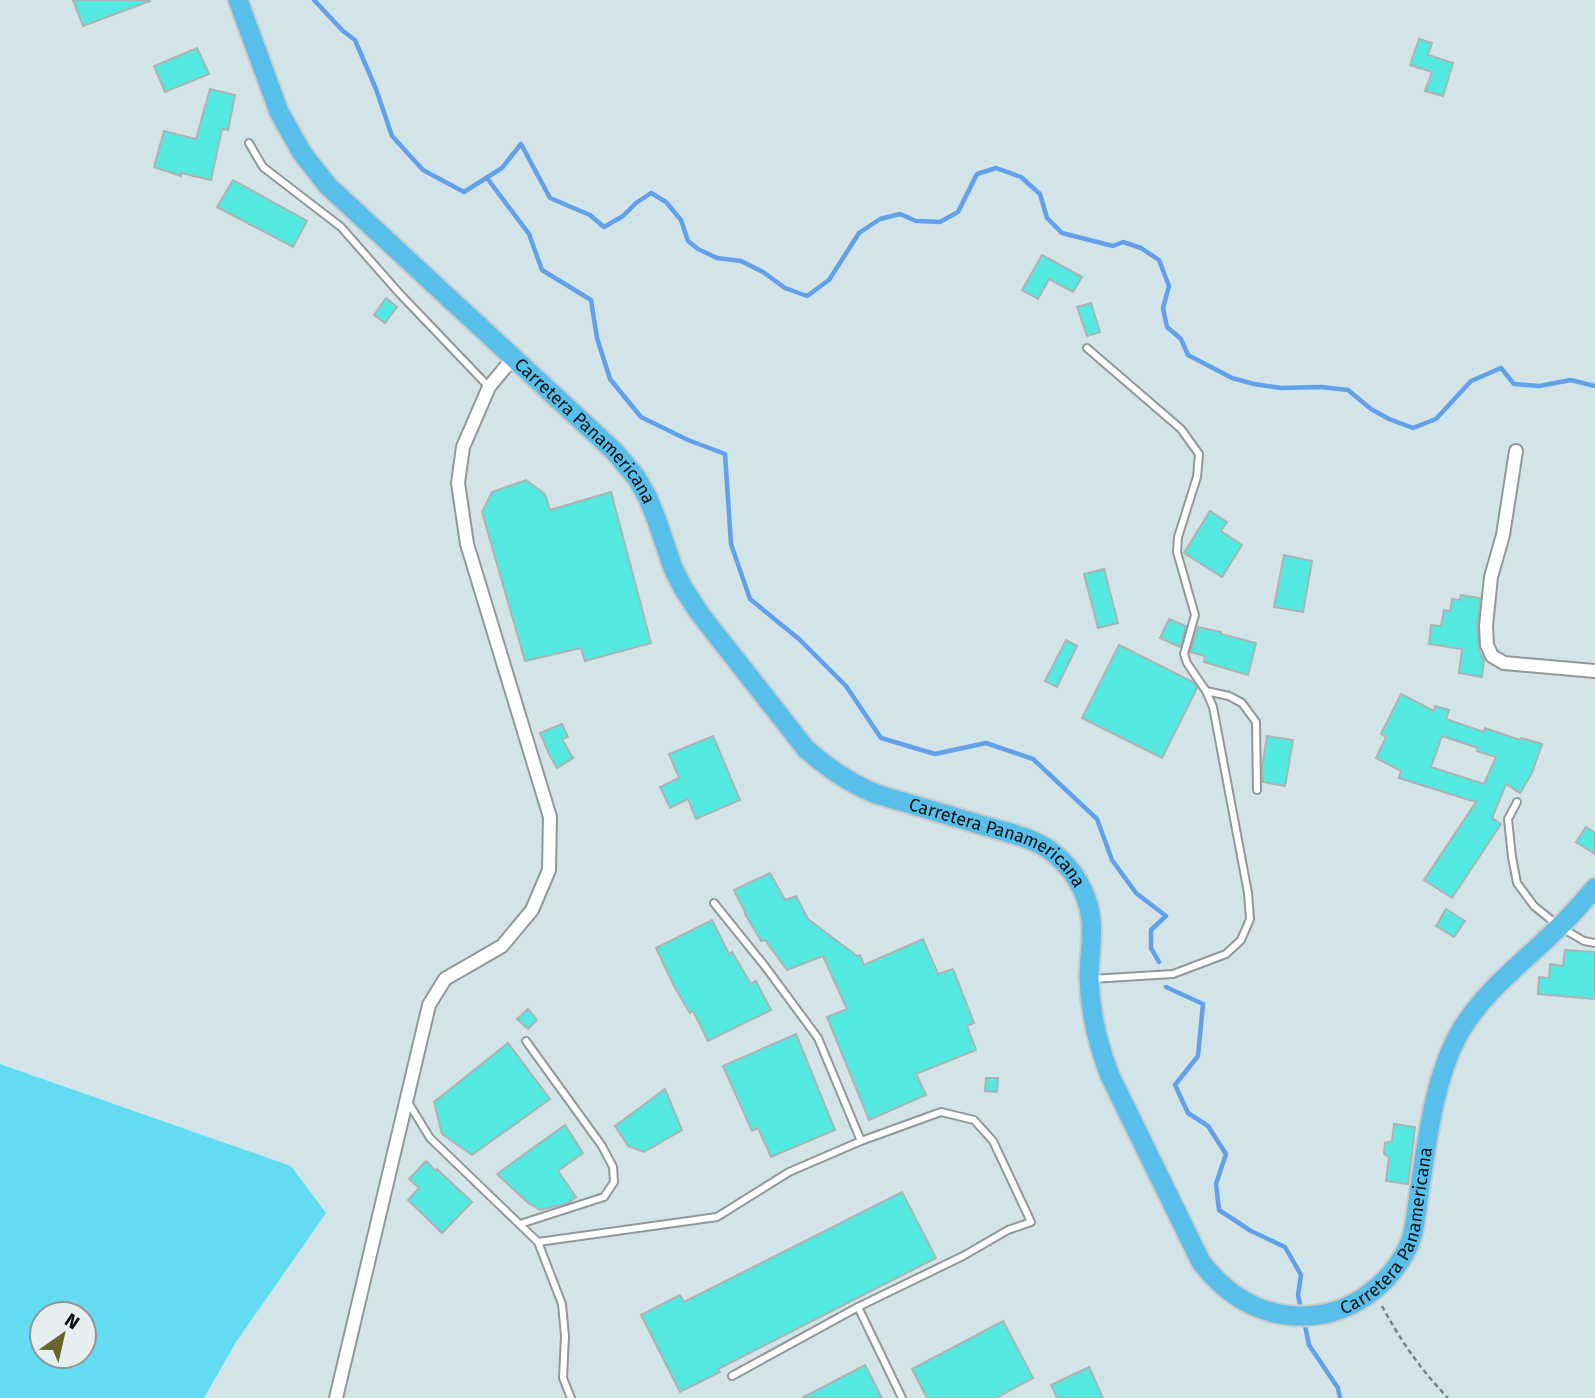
<svg xmlns="http://www.w3.org/2000/svg" width="1595" height="1398" font-family="'Fira Sans',sans-serif">
<style>
.built{fill:#d2e4e7}
.green{fill:#63dbf0;fill-rule:evenodd}
.lines{fill:none;stroke-linecap:round;stroke-linejoin:round}
.stream{stroke:#62a0e9;stroke-width:4.5}
.building{fill:#54e9e0;stroke:#acb4b3;stroke-width:2;fill-rule:evenodd}
.service-casing{stroke:#91989a;stroke-width:10}
.minor-casing{stroke:#91989a;stroke-width:16}
.trunk-casing{stroke:#cacbcb;stroke-width:23}
.path{stroke:#7a8081;stroke-width:2.5;stroke-dasharray:5 3.5;stroke-linecap:butt}
.service{stroke:#fff;stroke-width:6}
.minor{stroke:#fff;stroke-width:12}
.trunk{stroke:#58bfeb;stroke-width:19}
.labels{text-anchor:middle;dominant-baseline:central;stroke-width:5;stroke-linejoin:round;paint-order:stroke}
.street-label{font-size:18px;fill:#0e1111;stroke:#e6eff0}
</style>
<rect width="100%" height="100%" fill="#e6eff0"/>
<polygon class="built" points="0,0 1595,0 1595,1398 204,1398 236,1342 291,1166 0,1064"/>
<path class="green" d="M0,1064l291,102 35,47 -90,129 -32,56h-204zM42,1314h42v42h-42z"/>
<g class="lines">
<g class="stream">
<polyline points="314,0 343,31 355,40 376,89 392,136 423,170 464,192 502,168 521,144 550,198 590,215 604,227 623,216 636,203 651,193 666,202 681,220 688,241 698,249 717,258 741,261 763,272 785,288 807,296 829,280 859,233 880,219 900,214 916,221 940,222 958,212 977,174 996,168 1021,177 1040,194 1047,218 1062,233 1113,246 1123,242 1141,248 1159,260 1169,286 1163,308 1167,327 1181,339 1188,355 1232,378 1254,384 1281,388 1321,387 1348,390 1371,409 1389,419 1413,428 1436,419 1471,381 1501,368 1514,384 1539,386 1571,380 1595,386"/>
<polyline points="487,178 529,234 542,270 591,300 597,338 610,379 641,417 688,440 725,454 731,544 750,599 799,639 846,686 881,738 935,754 986,743 1033,759 1097,819 1112,860 1136,893 1166,916 1151,930 1151,948 1159,962"/>
<polyline points="1166,987 1203,1004 1198,1056 1175,1085 1188,1113 1208,1126 1226,1154 1216,1184 1219,1210 1251,1231 1285,1247 1301,1275 1298,1295 1301,1309"/>
<polyline points="1304,1321 1309,1345 1338,1388 1340,1398"/>
</g>
</g>
<g class="building">
<polygon points="73,0 149,0 150,1 83,26"/>
<polygon points="1419,39 1432,43 1428,55 1453,63 1443,96 1425,91 1432,72 1410,65"/>
<polygon points="197,48 209,74 165,92 154,66"/>
<polygon points="210,89 235,95 228,130 222,129 211,180 181,173 181,176 154,167 164,131 196,139"/>
<polygon points="233,180 307,221 293,247 217,207"/>
<polygon points="1042,255 1082,277 1073,292 1049,279 1038,299 1022,290"/>
<polygon points="386,298 397,307 385,323 374,315"/>
<polygon points="1091,303 1100,332 1087,336 1077,307"/>
<polygon points="526,480 545,494 550,510 611,492 651,643 585,661 581,648 525,661 482,512 492,492"/>
<polygon points="1210,511 1227,522 1221,531 1242,545 1222,577 1184,553"/>
<polygon points="1284,555 1312,561 1303,612 1274,607"/>
<polygon points="1104,569 1118,623 1098,628 1084,574"/>
<polygon points="1461,595 1480,598 1477,626 1479,651 1484,660 1482,677 1459,673 1462,649 1429,644 1431,625 1441,626 1444,610 1450,611 1452,599 1460,600"/>
<polygon points="1169,619 1186,626 1180,647 1160,638"/>
<polygon points="1198,627 1221,632 1221,634 1256,643 1248,675 1204,662 1205,656 1190,652"/>
<polygon points="1066,640 1077,646 1057,687 1045,681"/>
<polygon points="1119,645 1193,682 1197,688 1162,758 1082,718"/>
<path d="M1401,694l33,17 1,-5 14,4 -3,9 38,13 1,-4 35,12 1,-2 21,6 -10,29 -12,20 -14,-9 -14,34 9,6 -49,74 -28,-18 52,-78 -77,-24 2,-7 -25,-13 10,-21 -5,-3zM1442,736l36,12 -1,3 19,6 -12,27 -53,-17z"/>
<polygon points="562,724 568,737 562,739 573,758 557,768 549,754 540,733"/>
<polygon points="713,736 740,800 696,819 688,799 670,808 660,787 679,778 669,754"/>
<polygon points="1267,736 1293,740 1285,786 1263,782 1262,767"/>
<polygon points="1586,827 1595,833 1595,854 1576,842"/>
<polygon points="770,873 785,900 796,896 808,919 857,956 860,955 864,965 923,939 938,974 953,969 974,1023 967,1026 976,1050 916,1074 926,1095 869,1120 827,1017 847,1009 823,956 787,970 765,940 761,941 745,914 746,914 734,890"/>
<polygon points="1446,909 1465,921 1454,937 1436,926"/>
<polygon points="712,920 729,954 732,952 751,984 756,981 771,1010 708,1041 693,1011 690,1013 674,986 656,948"/>
<polygon points="1565,950 1595,952 1595,999 1538,994 1539,977 1549,978 1550,964 1563,966"/>
<polygon points="528,1009 537,1020 528,1029 517,1019"/>
<polygon points="796,1034 835,1130 771,1157 758,1128 752,1131 723,1066"/>
<polygon points="508,1043 550,1099 472,1155 442,1134 434,1102"/>
<polygon points="986,1078 998,1078 997,1092 985,1091"/>
<polygon points="665,1089 682,1130 644,1152 628,1146 615,1126"/>
<polygon points="1394,1124 1415,1127 1408,1184 1386,1181 1389,1157 1384,1154 1385,1143 1392,1141"/>
<polygon points="565,1125 583,1153 558,1171 576,1197 568,1203 540,1210 527,1202 497,1174"/>
<polygon points="426,1161 436,1171 437,1169 472,1202 442,1233 408,1200 419,1188 409,1179"/>
<polygon points="902,1192 936,1258 718,1369 720,1372 680,1392 641,1315 680,1295 684,1302"/>
<polygon points="1003,1321 1033,1378 996,1398 927,1398 912,1369"/>
<polygon points="865,1365 882,1398 802,1398"/>
<polygon points="1089,1367 1103,1398 1057,1398 1051,1385"/>
</g>
<g class="lines">
<g class="service-casing">
<g id="service">
<polyline points="249,143 263,167 341,227 400,294 489,387"/>
<polyline points="1087,348 1181,429 1199,454 1197,477 1178,537 1177,552 1195,615 1184,654 1187,663 1206,691 1213,707 1248,893 1250,919 1241,940 1226,954 1173,974 1091,979"/>
<polyline points="1206,691 1229,696 1242,703 1256,722 1257,790"/>
<polyline points="1517,802 1508,819 1512,857 1517,883 1534,906 1560,927 1584,941 1595,943"/>
<polyline points="714,903 764,965 818,1038 861,1141"/>
<polyline points="408,1102 430,1138 538,1242 717,1217 789,1172 861,1141 941,1112 974,1120 993,1141 1031,1222 1008,1230 963,1256 858,1307 732,1376"/>
<polyline points="520,1224 604,1197 614,1182 613,1167 602,1146 526,1041"/>
<polyline points="538,1242 562,1304 565,1336 563,1378 571,1398"/>
<polyline points="858,1307 902,1398"/>
</g>
</g>
<g class="minor-casing">
<g id="minor">
<polyline points="1516,451 1503,535 1491,577 1486,626 1487,645 1492,656 1504,663 1595,671"/>
<polyline points="336,1398 429,1005 445,979 502,946 532,910 549,870 550,817 467,544 458,483 463,447 489,387 513,358"/>
</g>
</g>
<g class="trunk-casing">
<g id="trunk">
<path id="s1" d="M238,0l41,112 23,41 26,33 286,265 22,26 11,19 9,22 17,50 10,20 17,26 106,135c23,20 42,33 70,45 34,10 68,20 102,30 23,7 50,12 70,25 23,16 40,42 43,71 2,19 -2,39 -2,58 1,34 9,67 21,98l91,186c26,34 60,55 104,54 45,-1 85,-30 104,-71 7,-16 7,-34 10,-51 8,-52 15,-118 42,-164 25,-41 65,-70 98,-103 13,-12 24,-26 36,-39"/>
</g>
</g>
<path class="path" d="M1382,1306c18,34 39,64 66,92"/>
<use href="#service" class="service"/>
<use href="#minor" class="minor"/>
<use href="#trunk" class="trunk"/>
</g>
<g class="labels">
<g class="street-label">
<text stroke="none"><textPath href="#s1" startOffset="564">Carretera Panamericana</textPath></text>
<text stroke="none"><textPath href="#s1" startOffset="1172">Carretera Panamericana</textPath></text>
<text stroke="none"><textPath href="#s1" startOffset="1928">Carretera Panamericana</textPath></text>
</g>
</g>
<g transform="translate(63 1335) rotate(34)"><circle r="33" fill="#e6eff0" stroke="#909697" stroke-width="2"/>
<path d="M0-5L12 26L0 18L-12 26Z" fill="#68632f"/>
<text y="-10" font-size="19" font-weight="bold" text-anchor="middle" fill="#0e1111">N</text>
</g>
</svg>
